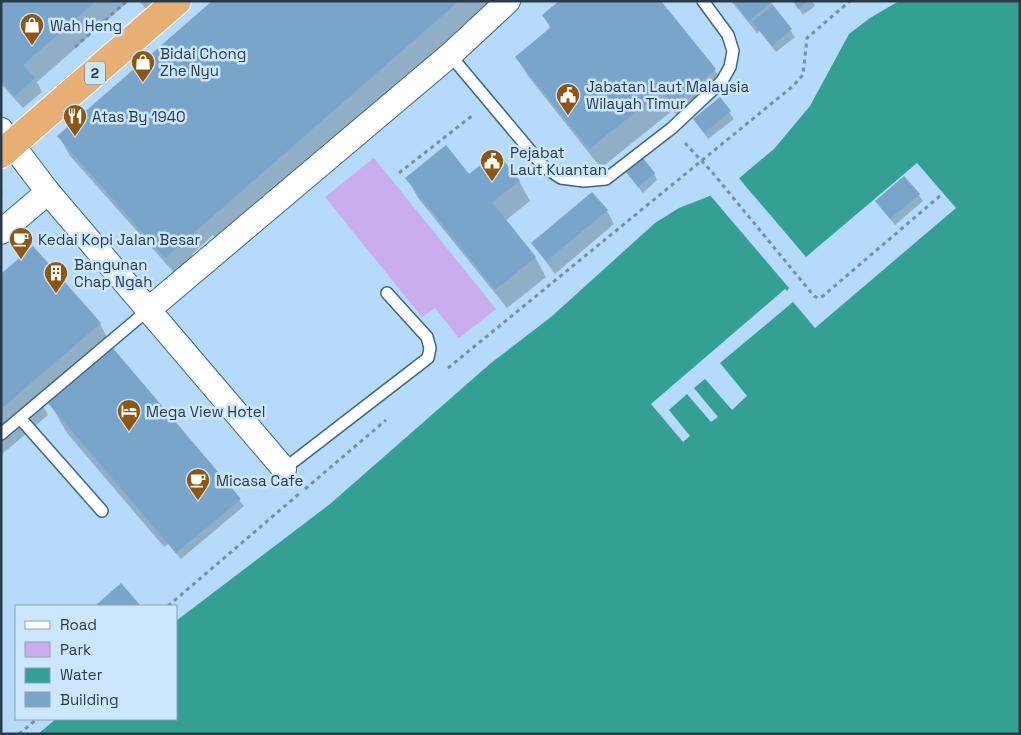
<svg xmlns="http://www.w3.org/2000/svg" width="1021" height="735" font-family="'Space Grotesk',sans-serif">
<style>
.green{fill:#c9aded}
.water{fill:#33a093}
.pier{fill:#b6daf9}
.shadow{fill:#0003}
.building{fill:#79a5ca}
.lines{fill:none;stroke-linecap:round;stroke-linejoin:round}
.service-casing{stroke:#3c6688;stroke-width:14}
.minor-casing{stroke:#3c6688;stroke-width:26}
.trunk-casing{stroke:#fff;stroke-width:30}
.path{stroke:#7490a8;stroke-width:3;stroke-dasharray:4 4;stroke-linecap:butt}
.service{stroke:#fff;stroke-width:11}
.minor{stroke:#fff;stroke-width:24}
.trunk{stroke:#e8af74;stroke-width:28}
.labels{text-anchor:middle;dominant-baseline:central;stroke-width:5;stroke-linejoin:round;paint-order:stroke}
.shield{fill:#cbe6fe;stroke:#5a6e81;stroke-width:1}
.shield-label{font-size:14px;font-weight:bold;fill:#293b4b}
.poi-label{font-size:15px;fill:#293b4b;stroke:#cbe6fe;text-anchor:start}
</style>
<rect width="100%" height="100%" fill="#b6daf9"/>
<polygon class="green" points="374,158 496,309 459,338 435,308 422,317 325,197"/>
<polygon class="water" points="899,1 1020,1 1020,734 38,734 56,719 176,719 176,621 330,504 491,363 551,317 655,223 679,208 725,190 774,149 810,106 849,34 870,18"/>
<polygon class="pier" points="917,163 956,208 815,328 793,302 720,363 747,396 732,410 705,379 694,388 718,417 711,422 687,394 669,410 690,436 683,442 651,404 785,289 787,291 789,288 709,194 724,187 737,176 806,257"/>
<g class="shadow">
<polygon points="1,1 129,1 37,82 42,92 23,108 1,84"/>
<polygon points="139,1 154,1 146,9"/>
<polygon points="214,1 493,1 218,241 213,235 192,254 196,260 177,276 70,156 59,136"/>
<polygon points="731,1 770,1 795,37 776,52 760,31 757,33"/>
<polygon points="793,1 813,1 815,6 803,15"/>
<polygon points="543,15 715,70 726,89 683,123 673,110 601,168 528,76 516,57 551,29"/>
<polygon points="720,99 734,119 708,139 694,119"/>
<polygon points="627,173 654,173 657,180 643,193"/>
<polygon points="469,175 519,181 530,201 505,221 535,257 546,277 507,308 418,198 407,178"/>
<polygon points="919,195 923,201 895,225 876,201"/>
<polygon points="607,211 614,224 555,274 532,243"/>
<polygon points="1,275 100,324 107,337 38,397 48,415 1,455"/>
<polygon points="112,349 244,506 181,559 168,544 164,547 67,433 49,402"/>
<polygon points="121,585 139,606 97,606"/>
</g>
<g class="building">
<polygon points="1,1 96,1 23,65 35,78 15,96 1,81"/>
<polygon points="212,1 459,1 165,258 57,136"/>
<polygon points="559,1 661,1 716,69 671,105 661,92 589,149 515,57 551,27 542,15"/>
<polygon points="733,1 773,1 749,21"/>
<polygon points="793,1 808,1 798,9"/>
<polygon points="773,5 792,29 772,46 752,22"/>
<polygon points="720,97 731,111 704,133 693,119"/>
<polygon points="446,145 469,174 497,152 520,181 492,202 536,257 495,290 405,178"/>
<polygon points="643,158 655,173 638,187 626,172"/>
<polygon points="904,176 920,194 890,219 875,201"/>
<polygon points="592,192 608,210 546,261 531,243"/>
<polygon points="33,246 101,323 1,409 1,274"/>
<polygon points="112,347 241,499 176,553 47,402"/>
<polygon points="121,583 140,605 95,606"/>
</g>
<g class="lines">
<g class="service-casing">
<g id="service">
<polyline points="450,55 544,167 561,178 584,181 606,179 672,128 722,81 730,67 733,51 728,35 703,1"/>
<polyline points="20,418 102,511"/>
<polyline points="1,434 148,310"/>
<polyline points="284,469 428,358 430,348 427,337 387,293"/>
</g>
</g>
<g class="minor-casing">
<g id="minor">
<polyline points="1,130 48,192 284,469"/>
<polyline points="1,232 48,192"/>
<polyline points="148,310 450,55 508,1"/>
</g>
</g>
<g class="trunk-casing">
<polyline id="trunk" points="1,154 177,1"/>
</g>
<g class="path">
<polyline points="75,47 127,1"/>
<polyline points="685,143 712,172 814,296 818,298 823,296 941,195"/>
<polyline points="399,173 473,115"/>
<polyline points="1,192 2,191"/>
<polyline points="448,368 793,86 803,75 807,38 850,1"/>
<polyline points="305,489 386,420"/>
<polyline points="168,606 300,493"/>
<polyline points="19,734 37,719"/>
</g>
<use href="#service" class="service"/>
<use href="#minor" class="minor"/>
<use href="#trunk" class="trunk"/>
</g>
<defs>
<g id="shop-pin" transform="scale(1.25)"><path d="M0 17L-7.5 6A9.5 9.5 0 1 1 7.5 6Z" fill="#905611" stroke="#cbe6fe"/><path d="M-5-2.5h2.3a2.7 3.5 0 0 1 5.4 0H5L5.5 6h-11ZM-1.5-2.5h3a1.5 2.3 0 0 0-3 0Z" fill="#fff"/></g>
<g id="civic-pin" transform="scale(1.25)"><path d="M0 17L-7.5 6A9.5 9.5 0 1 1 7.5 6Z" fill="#905611" stroke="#cbe6fe"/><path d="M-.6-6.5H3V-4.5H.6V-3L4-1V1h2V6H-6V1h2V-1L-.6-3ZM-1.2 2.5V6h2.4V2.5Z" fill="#fff"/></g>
<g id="restaurant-pin" transform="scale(1.25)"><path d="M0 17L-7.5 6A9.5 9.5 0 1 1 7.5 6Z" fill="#905611" stroke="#cbe6fe"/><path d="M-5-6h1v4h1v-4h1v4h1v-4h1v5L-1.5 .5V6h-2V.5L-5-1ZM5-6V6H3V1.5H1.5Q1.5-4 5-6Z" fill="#fff"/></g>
<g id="cafe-pin" transform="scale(1.25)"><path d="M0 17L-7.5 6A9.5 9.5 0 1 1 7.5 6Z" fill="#905611" stroke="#cbe6fe"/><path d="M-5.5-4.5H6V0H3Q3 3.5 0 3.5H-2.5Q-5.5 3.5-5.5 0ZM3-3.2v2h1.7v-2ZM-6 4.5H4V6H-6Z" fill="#fff"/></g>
<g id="building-pin" transform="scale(1.25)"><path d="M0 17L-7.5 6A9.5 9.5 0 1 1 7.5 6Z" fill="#905611" stroke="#cbe6fe"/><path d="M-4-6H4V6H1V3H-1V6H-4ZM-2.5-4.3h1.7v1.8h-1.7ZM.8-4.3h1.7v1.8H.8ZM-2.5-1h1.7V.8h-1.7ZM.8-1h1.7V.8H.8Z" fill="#fff"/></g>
<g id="hotel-pin" transform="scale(1.25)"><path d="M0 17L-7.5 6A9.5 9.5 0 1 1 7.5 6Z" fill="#905611" stroke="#cbe6fe"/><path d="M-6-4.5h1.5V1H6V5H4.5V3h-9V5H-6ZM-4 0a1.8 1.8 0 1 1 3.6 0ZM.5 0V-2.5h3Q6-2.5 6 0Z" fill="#fff"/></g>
</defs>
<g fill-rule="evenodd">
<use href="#shop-pin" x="32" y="25"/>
<use href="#shop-pin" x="143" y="62"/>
<use href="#civic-pin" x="568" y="95"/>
<use href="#restaurant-pin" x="75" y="116"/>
<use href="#civic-pin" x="492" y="161"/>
<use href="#cafe-pin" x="21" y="239"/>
<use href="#building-pin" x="56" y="273"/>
<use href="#hotel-pin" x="129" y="411"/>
<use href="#cafe-pin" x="198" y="480"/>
</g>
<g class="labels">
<rect class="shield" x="85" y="61.5" width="20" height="23" rx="4"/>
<g class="shield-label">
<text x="95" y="73">2</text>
</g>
<g class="poi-label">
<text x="50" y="25">Wah Heng</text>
<text x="160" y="53">Bidai Chong<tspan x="160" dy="17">Zhe Nyu</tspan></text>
<text x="586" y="86">Jabatan Laut Malaysia<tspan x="586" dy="17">Wilayah Timur</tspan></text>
<text x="92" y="116">Atas By 1940</text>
<text x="510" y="152">Pejabat<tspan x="510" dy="17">Laut Kuantan</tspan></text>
<text x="38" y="239">Kedai Kopi Jalan Besar</text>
<text x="74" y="264">Bangunan<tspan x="74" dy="17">Chap Ngah</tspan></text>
<text x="146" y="411">Mega View Hotel</text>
<text x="216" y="480">Micasa Cafe</text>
</g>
</g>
<rect width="1021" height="735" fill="none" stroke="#293b4b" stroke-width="5"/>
<rect x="15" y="605" width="162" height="115" fill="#cbe6fe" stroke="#8aa2b6"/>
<rect x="25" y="621" width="25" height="8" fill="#ffffff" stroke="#8aa2b6"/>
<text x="60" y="630" font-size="15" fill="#293b4b">Road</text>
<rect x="25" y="642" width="25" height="15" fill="#c9aded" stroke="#8aa2b6"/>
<text x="60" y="655" font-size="15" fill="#293b4b">Park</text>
<rect x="25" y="668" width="25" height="15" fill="#33a093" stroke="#8aa2b6"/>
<text x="60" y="680" font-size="15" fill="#293b4b">Water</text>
<rect x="25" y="692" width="25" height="15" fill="#79a5ca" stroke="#8aa2b6"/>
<text x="60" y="705" font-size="15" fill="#293b4b">Building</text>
</svg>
